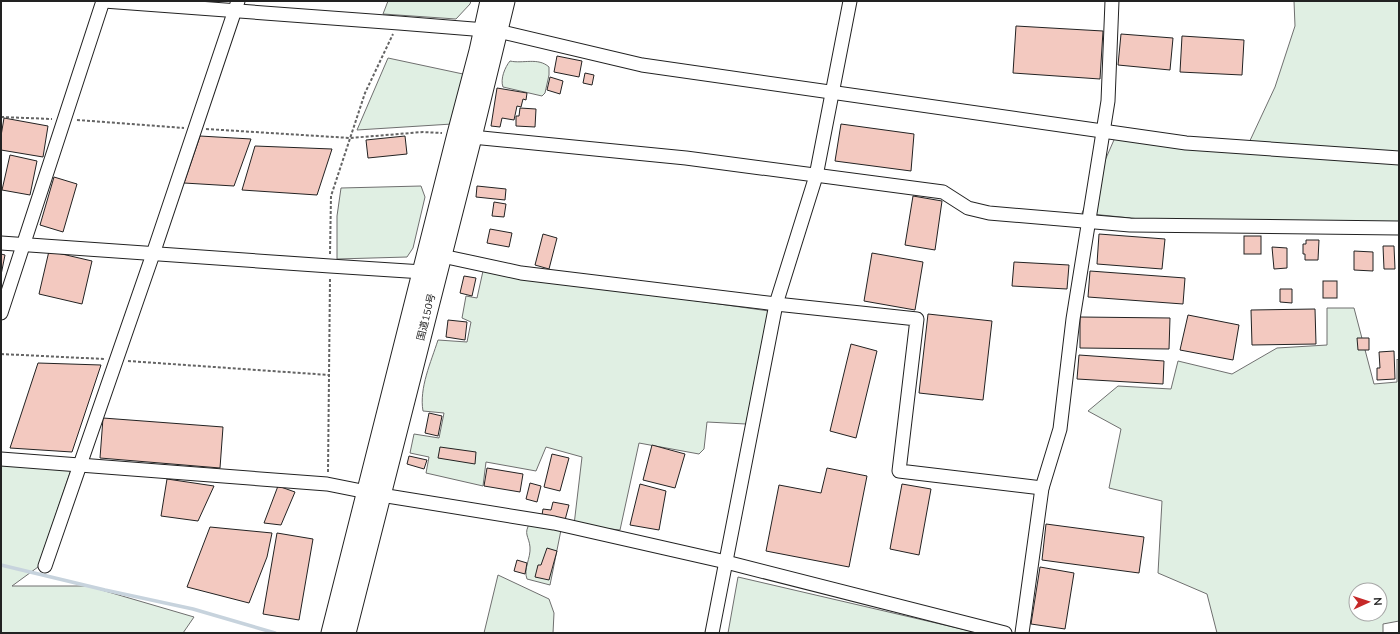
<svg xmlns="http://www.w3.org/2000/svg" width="1400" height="634" font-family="Mulish,'Noto Sans JP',sans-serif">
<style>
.green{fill:#e0efe3;stroke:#6f6f6f;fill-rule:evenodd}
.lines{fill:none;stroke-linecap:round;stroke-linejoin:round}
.stream{stroke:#c7d3dd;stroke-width:3.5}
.building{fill:#f3c9c0;stroke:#222}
.minor-casing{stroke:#222;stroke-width:15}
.highway-casing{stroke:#222;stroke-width:21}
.path{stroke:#646464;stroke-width:2;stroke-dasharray:3 2;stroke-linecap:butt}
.minor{stroke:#fff;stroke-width:13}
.highway{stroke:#fff;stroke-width:19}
.labels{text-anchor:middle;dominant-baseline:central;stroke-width:3;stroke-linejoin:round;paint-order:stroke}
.street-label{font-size:10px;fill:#222;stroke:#fff}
</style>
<rect width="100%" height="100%" fill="#fff"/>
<g class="green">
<polygon points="388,1 471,1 470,4 456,19 383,14"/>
<polygon points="1294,1 1399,1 1399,228 1208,226 1082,213 1117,133 1247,147 1275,87 1295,26"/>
<polygon points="388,58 463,74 452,124 357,130"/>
<path d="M510,61c13,3 28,-4 39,6v8l-4,18 -3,3 -39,-9c-3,-8 2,-20 7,-26z"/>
<polygon points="421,186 425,197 413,248 407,257 337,259 337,216 341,188"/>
<path d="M483,271l286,40 -23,113 -39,-2 -3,27 -5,5 -60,-11 -19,87 -46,-5 8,-68 -36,-10 -10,24 -50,-9 -3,24 -57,-13 3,-16 -19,-4 4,-19 25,4 5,-25 -21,-2c-4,-23 8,-49 15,-71l29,2 4,-20 -9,-4 4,-22 11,2z"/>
<path d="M1327,308h27l20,76 23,-2v-23l2,2v260l-16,3v9h-166l-10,-39 -49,-21 4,-72 -53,-13 12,-59 -33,-18 30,-25 53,3 7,-28 54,13 45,-26 50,-3zM1356,590h24v24h-24z"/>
<polygon points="1,464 71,470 38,567 12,586 88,586 194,617 183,633 1,633"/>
<path d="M530,523l31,7 -11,55 -23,-6c-4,-10 4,-21 3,-32 -1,-11 -7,-13 0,-24z"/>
<polygon points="498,575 549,599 554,613 553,633 484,633"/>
<polygon points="738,577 979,633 728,633"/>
</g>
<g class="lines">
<polyline class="stream" points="1,565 105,590 193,609 275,633"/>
</g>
<g class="building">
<polygon points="1016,26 1103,31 1100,79 1013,73"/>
<polygon points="1121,34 1173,38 1170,70 1118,65"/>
<polygon points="1182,36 1244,40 1242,75 1180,72"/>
<polygon points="557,56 582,61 579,77 554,72"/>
<polygon points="585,73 594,75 592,85 583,83"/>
<polygon points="550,77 563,81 560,94 547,90"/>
<polygon points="497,88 527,93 526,100 523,99 521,107 517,106 514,120 502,118 500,127 491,126"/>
<polygon points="520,108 536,109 535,127 516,126 516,116 519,116"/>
<polygon points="4,118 48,126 43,157 1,150 1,136"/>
<polygon points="841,124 914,134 911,171 835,161"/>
<polygon points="200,136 251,139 234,186 184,183"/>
<polygon points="405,136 407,154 368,158 366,140"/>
<polygon points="255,146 332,149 317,195 242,190"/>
<polygon points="10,155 37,161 30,195 2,190"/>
<polygon points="54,177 77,184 63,232 40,225"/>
<polygon points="477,186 506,189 505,200 476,197"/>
<polygon points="913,196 942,201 935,250 905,245"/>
<polygon points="494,202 506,204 504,217 492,216"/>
<polygon points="490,229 512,233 509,247 487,243"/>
<polygon points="543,234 557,238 549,269 535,265"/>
<polygon points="1099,234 1165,239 1162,269 1097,264"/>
<rect x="1244" y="236" width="17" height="18"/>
<polygon points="1306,240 1319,240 1318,260 1305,260 1305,254 1303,254 1303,244 1306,244"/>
<polygon points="1383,246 1394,246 1395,269 1384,269"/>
<polygon points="1272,247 1287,248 1287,268 1274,269"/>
<polygon points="49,251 92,261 82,304 39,294"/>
<polygon points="1354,251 1373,252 1373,271 1354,270"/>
<polygon points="872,253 923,262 915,310 864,301"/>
<polygon points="1,254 5,255 1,275"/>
<polygon points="1014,262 1069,265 1067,289 1012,286"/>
<polygon points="1090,271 1185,278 1183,304 1088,297"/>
<polygon points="464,276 476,278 472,296 460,293"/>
<rect x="1323" y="281" width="14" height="17"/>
<polygon points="1280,289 1292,289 1292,303 1280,302"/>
<polygon points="1315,309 1316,344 1252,345 1251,310"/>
<polygon points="928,314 992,321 983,400 919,393"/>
<polygon points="1188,315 1239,325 1233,360 1180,350"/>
<polygon points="1080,317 1170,318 1169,349 1080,348"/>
<polygon points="448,320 467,322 465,340 446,337"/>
<polygon points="1357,338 1369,338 1369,350 1358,350"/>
<polygon points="851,344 877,351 856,438 830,431"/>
<polygon points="1394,351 1395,379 1377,380 1377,368 1380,368 1379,352"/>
<polygon points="1079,355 1164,361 1163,384 1077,379"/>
<polygon points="38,363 101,365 72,452 10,448"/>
<polygon points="429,413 442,416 438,436 425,433"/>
<polygon points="103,418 223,427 220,468 100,458"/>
<polygon points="652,445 685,454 675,488 643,480"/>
<polygon points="440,447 476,452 475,464 438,458"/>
<polygon points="552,454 569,458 560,491 544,487"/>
<polygon points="409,456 427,460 424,469 407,464"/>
<polygon points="487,468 523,474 520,492 484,486"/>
<polygon points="827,468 867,476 849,567 766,551 779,485 821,493"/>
<polygon points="167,479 214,486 198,521 161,516"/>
<polygon points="530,483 541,486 537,502 526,499"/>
<polygon points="640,484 666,491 659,530 630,525"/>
<polygon points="902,484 931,489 919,555 890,549"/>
<polygon points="278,486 295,492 281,525 264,523"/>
<polygon points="553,502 569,505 565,520 542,515 543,509 551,510"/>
<polygon points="1046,524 1144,537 1139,573 1042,560"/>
<polygon points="210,527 272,533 267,557 249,603 187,587"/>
<polygon points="277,533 313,539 299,620 263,614"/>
<polygon points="547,548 557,551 549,580 535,577 538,565 541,565"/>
<polygon points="517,560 527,563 525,574 514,571"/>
<polygon points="1040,567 1074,573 1065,629 1031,624"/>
</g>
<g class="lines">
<g class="minor-casing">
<g id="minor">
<polyline points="104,1 399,23 498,31 642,65 1186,143 1399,158"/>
<polyline points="472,137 686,158 943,192 968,208 989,213 1130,225 1399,228"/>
<polyline points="1,243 330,266 423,272"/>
<polyline points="442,256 521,273 776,304 917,319 899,471 1042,488"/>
<polyline points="1,313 103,1"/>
<polyline points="1,459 327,484 367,492"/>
<polyline points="381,495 554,523 726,562 1005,633"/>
<polyline points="45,566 153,254 238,1"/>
<polyline points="712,633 776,304 816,176 850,1"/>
<polyline points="1022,633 1042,488 1060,429 1073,319 1108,101 1112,1"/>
</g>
</g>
<g class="highway-casing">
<g id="highway">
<polyline points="331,633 457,134 479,51 490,1"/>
<polyline points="346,633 472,137 505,1"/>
</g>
</g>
<g class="path">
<polyline points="1,117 52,119"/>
<polyline points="77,120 184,128"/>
<polyline points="206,129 350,138 423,132 442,133"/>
<polyline points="330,254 331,196 365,93 393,34"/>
<polyline points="1,354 104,359"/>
<polyline points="128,361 329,375"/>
<polyline points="328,472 330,278"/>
</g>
<use href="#minor" class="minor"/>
<use href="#highway" class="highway"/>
</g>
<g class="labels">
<g class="street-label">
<text transform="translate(426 317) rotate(-76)">国道150号</text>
</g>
</g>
<rect width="1400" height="634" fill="none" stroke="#222222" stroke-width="4"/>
<g transform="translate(1368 602) rotate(87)"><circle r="19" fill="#ffffff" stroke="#a7a7a7"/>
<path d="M0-3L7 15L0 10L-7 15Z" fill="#c62828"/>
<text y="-6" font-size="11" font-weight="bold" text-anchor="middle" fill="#222222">N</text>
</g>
</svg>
